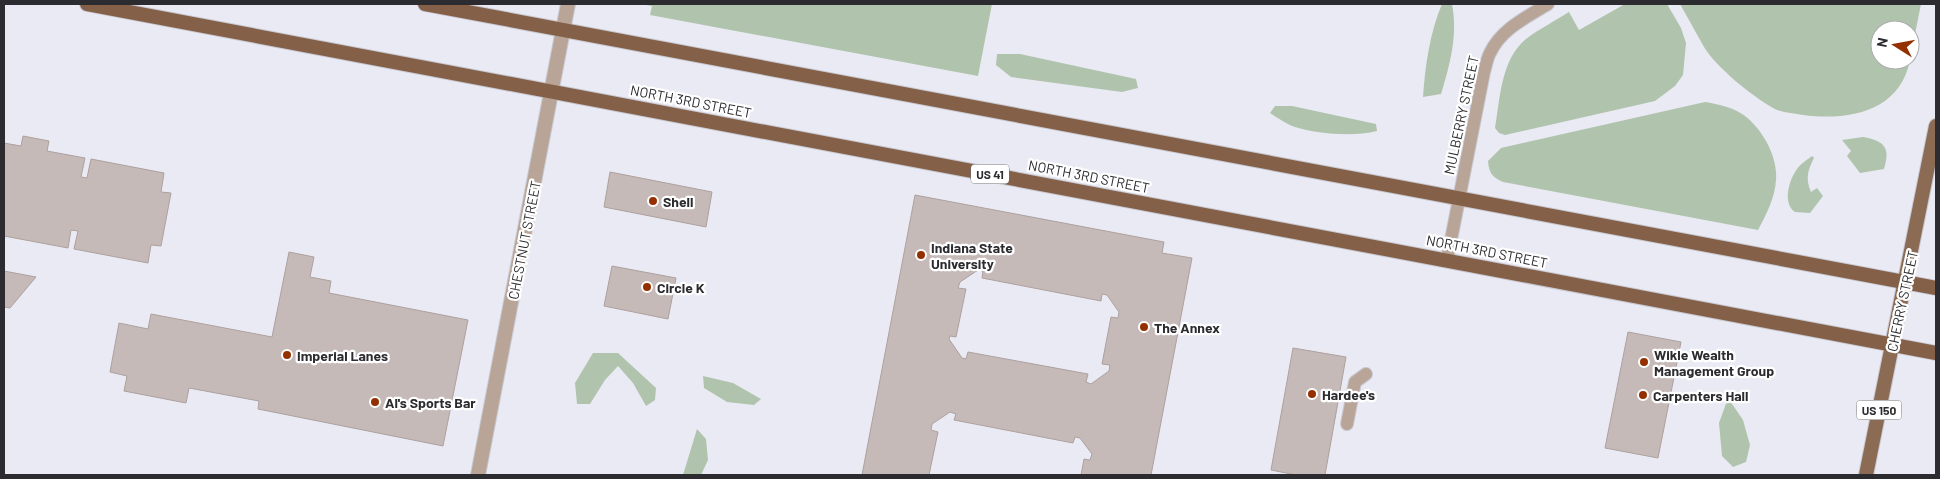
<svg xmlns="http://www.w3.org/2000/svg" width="1940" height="479" font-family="Barlow,sans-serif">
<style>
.green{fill:#b0c4ad}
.building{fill:#c6bab8;stroke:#ada19f;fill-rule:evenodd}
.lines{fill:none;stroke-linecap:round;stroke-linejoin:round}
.service-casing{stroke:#c8c8d1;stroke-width:14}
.minor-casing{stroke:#c8c8d1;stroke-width:16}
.primary-casing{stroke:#c8c8d1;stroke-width:16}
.trunk-casing{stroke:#c8c8d1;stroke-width:16}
.service{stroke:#b8a598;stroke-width:12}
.minor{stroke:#b8a598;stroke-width:14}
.primary{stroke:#8c6b54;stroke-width:14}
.trunk{stroke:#846048;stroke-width:14}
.poi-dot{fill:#942f00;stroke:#fff;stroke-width:2}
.labels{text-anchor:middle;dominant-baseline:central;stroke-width:4.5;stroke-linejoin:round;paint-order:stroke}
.shield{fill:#fff;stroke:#6b6b6e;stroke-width:1}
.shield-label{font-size:12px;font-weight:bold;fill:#2c2c30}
.street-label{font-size:14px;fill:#2c2c30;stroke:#fff}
.poi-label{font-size:14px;font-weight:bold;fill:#2c2c30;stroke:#fff;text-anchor:start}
</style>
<rect width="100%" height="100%" fill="#eaeaf4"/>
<g class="green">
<polygon points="640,4 992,4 978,76 650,15 652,6"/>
<path d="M1442,4h10c6,31 -2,60 -11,90l-18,3c2,-31 7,-65 19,-93z"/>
<path d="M1625,4h42l14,24 5,15 -3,32 -8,11 -20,15 -150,34 -6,-2 -4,-5c5,-29 6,-69 31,-89 13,-10 29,-18 43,-27l10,18z"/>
<path d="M1680,4h241l-11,55v-29h-30v30h30c-10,52 -62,61 -107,55 -10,-2 -21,-2 -30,-7 -21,-12 -56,-40 -69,-61 -8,-14 -16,-29 -24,-43z"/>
<polygon points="997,54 1020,54 1136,79 1138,88 1122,92 1011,77 996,65"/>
<path d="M1705,102c13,2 30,6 40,14 18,14 33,41 31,64 -1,18 -10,35 -18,50l-255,-48c-11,-5 -14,-9 -15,-21l13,-13z"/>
<path d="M1275,106h17l84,18 1,7c-24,6 -60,3 -82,-4 -9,-3 -17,-9 -25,-14z"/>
<path d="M1863,137c21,4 28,10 21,32l-24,4 -13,-17 4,-5 -9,-11z"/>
<path d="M1812,156l2,2c-6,12 -9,20 -3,34l6,-4 6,8 -13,17 -15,-1c-13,-9 -6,-32 2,-43 3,-5 10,-9 15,-13z"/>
<polygon points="593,353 618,353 656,388 655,400 646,406 633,383 618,366 605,380 590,404 577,404 575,383"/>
<polygon points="703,376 733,383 761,399 754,405 727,402 704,388"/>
<polygon points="1728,398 1743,420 1750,445 1746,462 1733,467 1722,456 1719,423"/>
<polygon points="697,429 706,439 708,460 701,475 683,475"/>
</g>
<g class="building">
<polygon points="23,136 49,141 47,151 85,158 81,177 87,178 91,159 164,173 161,192 171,193 161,246 151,245 148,263 74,249 78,231 71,230 68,248 4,236 4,143 21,146"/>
<polygon points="610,172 712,192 706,227 604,207"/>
<path d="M915,195l249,47 -2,11 30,5 -41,217h-70l3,-16 6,1 2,-6 -12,-16 -5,-1 -2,6 -119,-23 2,-6 -6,-2 -18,12 -1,6 7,2 -9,43h-67zM978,270l5,1 -1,7 119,23 1,-7 5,1 12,17 -1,6 -7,-1 -9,47 8,1 -1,6 -18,13 -5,-2 2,-8 -120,-22 -2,7 -4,-1 -13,-19 1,-3 6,1 10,-48 -8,-1 2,-6z"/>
<polygon points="289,252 314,257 310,277 331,281 329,293 468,320 443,446 258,409 259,401 189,388 186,403 124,391 127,376 110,372 119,323 148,329 151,314 272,337"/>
<polygon points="612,266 676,278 668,319 604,306"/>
<polygon points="4,271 36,277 10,308 4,307"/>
<polygon points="1628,332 1681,342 1658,458 1605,448"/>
<polygon points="1293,348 1346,357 1325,475 1296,475 1271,470"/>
</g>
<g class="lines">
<g class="service-casing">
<g id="service">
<path d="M1447,260l37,-188c2,-6 3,-14 6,-19 11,-24 37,-36 58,-49"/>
<polyline points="1347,424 1355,382 1366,374"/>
</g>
</g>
<g class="minor-casing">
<polyline id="minor" points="478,475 568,4"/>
</g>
<g class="primary-casing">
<polyline id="primary" points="1866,475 1936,126"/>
</g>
<g class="trunk-casing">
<g id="trunk">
<polyline points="87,4 1936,353"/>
<polyline points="425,4 1936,288"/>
</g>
</g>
<use href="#service" class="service"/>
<use href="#minor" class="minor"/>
<use href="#primary" class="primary"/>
<use href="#trunk" class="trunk"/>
</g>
<g class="poi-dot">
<circle cx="653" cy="201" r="5"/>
<circle cx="921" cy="255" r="5"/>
<circle cx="647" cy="287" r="5"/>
<circle cx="1144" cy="327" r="5"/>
<circle cx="287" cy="355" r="5"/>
<circle cx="1644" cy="362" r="5"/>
<circle cx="1312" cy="394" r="5"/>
<circle cx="1643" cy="395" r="5"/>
<circle cx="375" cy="402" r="5"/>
</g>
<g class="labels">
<g class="shield">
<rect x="971" y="164.5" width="38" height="19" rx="4"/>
<rect x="1856.5" y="400.5" width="45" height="19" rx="4"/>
</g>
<g class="shield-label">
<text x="990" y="174">US 41</text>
<text x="1879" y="410">US 150</text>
</g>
<g class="street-label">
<text transform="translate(691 101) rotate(11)">NORTH 3RD STREET</text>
<text transform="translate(1461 115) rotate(-78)">MULBERRY STREET</text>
<text transform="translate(1089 176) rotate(11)">NORTH 3RD STREET</text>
<text transform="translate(524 240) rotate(-79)">CHESTNUT STREET</text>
<text transform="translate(1487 251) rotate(11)">NORTH 3RD STREET</text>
<text transform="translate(1902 301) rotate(-78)">CHERRY STREET</text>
</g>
<g class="poi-label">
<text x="663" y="201">Shell</text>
<text x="931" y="247">Indiana State<tspan x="931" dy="16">University</tspan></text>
<text x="657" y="287">Circle K</text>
<text x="1154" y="327">The Annex</text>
<text x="1654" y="354">Wikle Wealth<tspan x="1654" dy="16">Management Group</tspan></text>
<text x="297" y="355">Imperial Lanes</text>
<text x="1322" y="394">Hardee's</text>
<text x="1653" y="395">Carpenters Hall</text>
<text x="385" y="402">Al's Sports Bar</text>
</g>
</g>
<rect width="1940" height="479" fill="none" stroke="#2c2c30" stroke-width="10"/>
<g transform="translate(1895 45) rotate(281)"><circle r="24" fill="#ffffff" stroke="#ababac"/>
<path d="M0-4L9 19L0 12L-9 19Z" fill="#942f00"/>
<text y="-8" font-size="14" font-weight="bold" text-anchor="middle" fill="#2c2c30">N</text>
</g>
</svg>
